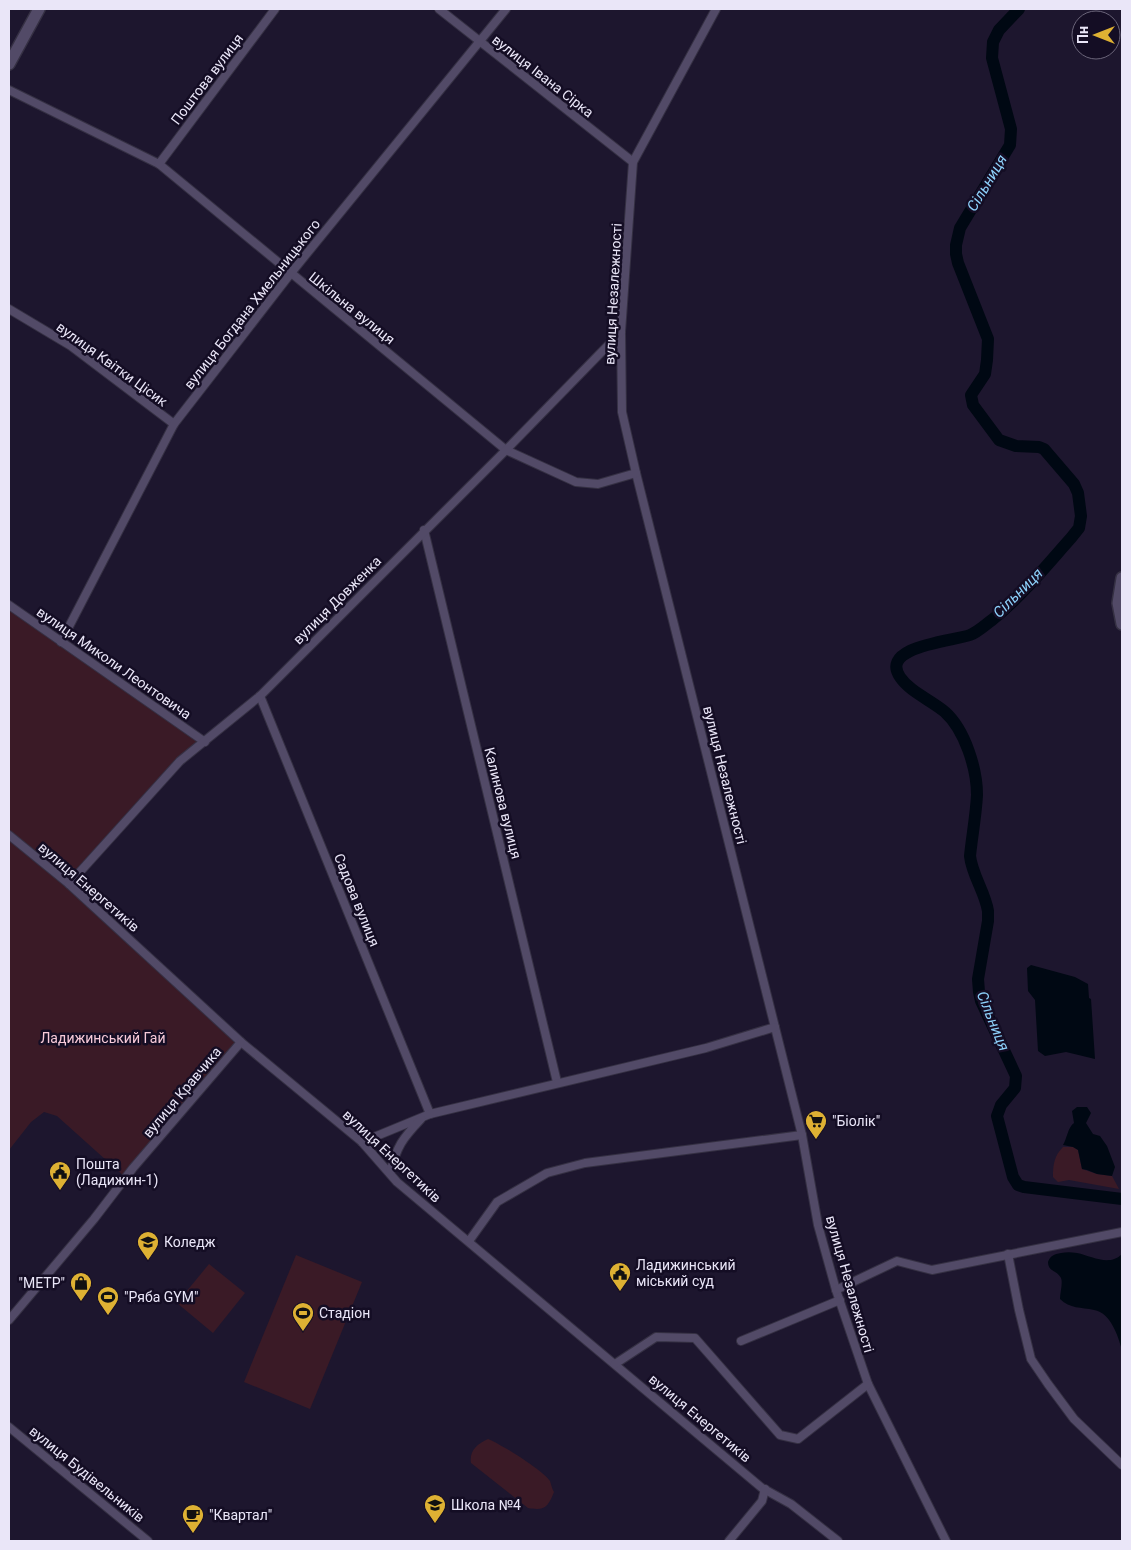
<svg xmlns="http://www.w3.org/2000/svg" width="1131" height="1550" font-family="Roboto,sans-serif">
<style>
.green{fill:#3a1a26}
.water{fill:#000813}
.lines{fill:none;stroke-linecap:round;stroke-linejoin:round}
.river{stroke:#000813;stroke-width:12}
.street-casing{stroke:#353043;stroke-width:10}
.secondary-casing{stroke:#353043;stroke-width:14}
.street{stroke:#524a67;stroke-width:8}
.secondary{stroke:#524a67;stroke-width:11}
.labels{text-anchor:middle;dominant-baseline:central;stroke-width:5;stroke-linejoin:round;paint-order:stroke}
.street-label{font-size:14px;fill:#eae6f8;stroke:#140d24}
.park-label{font-size:14px;fill:#f7cad9;stroke:#140d24}
.poi-label{font-size:14px;fill:#eae6f8;stroke:#140d24;text-anchor:start}
.water-label{font-size:15px;font-style:italic;fill:#8dd1fb;stroke:#140d24}
</style>
<rect width="100%" height="100%" fill="#1d162e"/>
<g class="green">
<polygon points="9,605 205,742 182,761 69,884 241,1042 126,1178 57,1116 44,1112 31,1122 9,1150"/>
<path d="M1063,1147h10l5,3 4,19 15,5 15,2 7,13 -50,-9 -11,2 -5,-5c0,-12 1,-21 10,-30z"/>
<polygon points="296,1255 362,1282 310,1409 244,1382"/>
<polygon points="209,1264 245,1293 213,1333 177,1303"/>
<path d="M488,1439c13,5 54,31 62,42 1,3 2,8 4,11 -6,15 -9,19 -26,16l-57,-45c-2,-12 6,-19 17,-24z"/>
</g>
<g class="water">
<polygon points="1031,965 1075,977 1088,984 1089,998 1091,999 1095,1059 1066,1052 1045,1056 1038,1051 1035,1000 1028,991 1027,968"/>
<path d="M1077,1107h10l4,6 -5,10 7,11 7,2 7,10 8,21 -3,9 -15,-2 -10,-4 -5,-1 -4,-19 -5,-3 -10,-2c4,-7 5,-18 11,-22l-2,-12z"/>
<path d="M1061,1253c5,-1 10,-1 16,0 15,3 32,14 45,1v96c-4,-14 -11,-37 -28,-40 -13,-3 -24,-1 -34,-11 0,-6 3,-16 1,-21 -4,-8 -13,-6 -13,-16 2,-6 6,-8 13,-9z"/>
</g>
<g class="lines">
<path class="river" d="M1019,9l-20,21 -6,12 -1,16 19,71 -1,16 -50,83 -4,17v9l2,9 30,76 -1,21 -2,14 -14,21 2,10 26,35 17,6 23,1 5,2 30,35 4,9 3,23 -2,12 -8,10c-25,28 -50,59 -79,82 -7,5 -14,12 -22,15 -16,6 -91,11 -70,42 10,15 31,23 45,35 20,18 32,57 32,83 -1,20 -5,41 -7,61 2,19 15,36 18,55v10l-10,58 1,13 2,9 35,75 -1,12 -14,17 -4,11 16,61 5,8 6,2 98,12"/>
<g class="street-casing">
<g id="street">
<polyline points="439,9 633,162"/>
<polyline points="716,9 633,162 621,332 622,412 636,473 802,1135 818,1225 836,1290 868,1384 946,1541"/>
<polyline points="9,90 159,164 506,450 576,482 598,484 636,473"/>
<polyline points="159,164 275,9"/>
<polyline points="9,309 71,346 174,424"/>
<polyline points="424,530 557,1082"/>
<polyline points="9,605 205,742"/>
<polyline points="61,642 174,424 291,273 506,9"/>
<polyline points="260,696 430,1114"/>
<polyline points="9,835 69,884 241,1042 362,1142 397,1182 762,1488 791,1504 838,1541"/>
<polyline points="69,884 180,761 260,696 506,450 621,332"/>
<polyline points="362,1142 430,1114 706,1048 775,1027"/>
<path d="M390,1173c7,-27 12,-34 31,-54"/>
<polyline points="469,1241 497,1202 547,1173 585,1163 802,1135"/>
<polyline points="1008,1254 1019,1310 1031,1359 1048,1384 1074,1419 1122,1465"/>
<polyline points="836,1290 897,1261 932,1270 1122,1232"/>
<polyline points="9,1320 94,1219 133,1168 241,1042"/>
<polyline points="741,1341 840,1300"/>
<polyline points="615,1364 656,1337 695,1338 780,1435 798,1439 868,1384"/>
<polyline points="9,1427 148,1541"/>
<polyline points="729,1541 762,1501 765,1489"/>
</g>
</g>
<g class="secondary-casing">
<g id="secondary">
<polyline points="9,64 39,9"/>
<polyline points="1122,578 1118,603 1122,624"/>
</g>
</g>
<use href="#street" class="street"/>
<use href="#secondary" class="secondary"/>
</g>
<defs>
<g id="supermarket-pin" transform="scale(1.125)"><path d="M0 17L-7.5 6A9.5 9.5 0 1 1 7.5 6Z" fill="#deb133" stroke="#140d24"/><path d="M-6-5.5h2.5l.6 2H6L4.5 2H-2.5L-4.4-4H-6ZM-1.5 3.2a1.3 1.3 0 1 0 .1 0ZM3 3.2a1.3 1.3 0 1 0 .1 0Z" fill="#111"/></g>
<g id="civic-pin" transform="scale(1.125)"><path d="M0 17L-7.5 6A9.5 9.5 0 1 1 7.5 6Z" fill="#deb133" stroke="#140d24"/><path d="M-.6-6.5H3V-4.5H.6V-3L4-1V1h2V6H-6V1h2V-1L-.6-3ZM-1.2 2.5V6h2.4V2.5Z" fill="#111"/></g>
<g id="university-pin" transform="scale(1.125)"><path d="M0 17L-7.5 6A9.5 9.5 0 1 1 7.5 6Z" fill="#deb133" stroke="#140d24"/><path d="M0-5L7-2L0 1L-7-2ZM-4 1L0 2.5L4 1V4Q0 6-4 4Z" fill="#111"/></g>
<g id="shop-pin" transform="scale(1.125)"><path d="M0 17L-7.5 6A9.5 9.5 0 1 1 7.5 6Z" fill="#deb133" stroke="#140d24"/><path d="M-5-2.5h2.3a2.7 3.5 0 0 1 5.4 0H5L5.5 6h-11ZM-1.5-2.5h3a1.5 2.3 0 0 0-3 0Z" fill="#111"/></g>
<g id="stadium-pin" transform="scale(1.125)"><path d="M0 17L-7.5 6A9.5 9.5 0 1 1 7.5 6Z" fill="#deb133" stroke="#140d24"/><path d="M0-5a6.5 5 0 1 0 0 10a6.5 5 0 1 0 0-10ZM-3.5-1.8h7v3.6h-7Z" fill="#111"/></g>
<g id="school-pin" transform="scale(1.125)"><path d="M0 17L-7.5 6A9.5 9.5 0 1 1 7.5 6Z" fill="#deb133" stroke="#140d24"/><path d="M0-5L7-2L0 1L-7-2ZM-4 1L0 2.5L4 1V4Q0 6-4 4Z" fill="#111"/></g>
<g id="cafe-pin" transform="scale(1.125)"><path d="M0 17L-7.5 6A9.5 9.5 0 1 1 7.5 6Z" fill="#deb133" stroke="#140d24"/><path d="M-5.5-4.5H6V0H3Q3 3.5 0 3.5H-2.5Q-5.5 3.5-5.5 0ZM3-3.2v2h1.7v-2ZM-6 4.5H4V6H-6Z" fill="#111"/></g>
</defs>
<g fill-rule="evenodd">
<use href="#supermarket-pin" x="816" y="1121"/>
<use href="#civic-pin" x="60" y="1172"/>
<use href="#university-pin" x="148" y="1242"/>
<use href="#civic-pin" x="620" y="1273"/>
<use href="#shop-pin" x="81" y="1283"/>
<use href="#stadium-pin" x="108" y="1297"/>
<use href="#stadium-pin" x="303" y="1313"/>
<use href="#school-pin" x="435" y="1505"/>
<use href="#cafe-pin" x="193" y="1515"/>
</g>
<g class="labels">
<g class="street-label">
<text transform="translate(543 76) rotate(38)">вулиця Івана Сірка</text>
<text transform="translate(207 79) rotate(-53)">Поштова вулиця</text>
<text transform="translate(613 294) rotate(-87)">вулиця Незалежності</text>
<text transform="translate(252 304) rotate(-52)">вулиця Богдана Хмельницького</text>
<text transform="translate(352 308) rotate(39)">Шкільна вулиця</text>
<text transform="translate(112 364) rotate(36)">вулиця Квітки Цісик</text>
<text transform="translate(337 600) rotate(-45)">вулиця Довженка</text>
<text transform="translate(114 663) rotate(35)">вулиця Миколи Леонтовича</text>
<text transform="translate(725 775) rotate(76)">вулиця Незалежності</text>
<text transform="translate(503 803) rotate(76)">Калинова вулиця</text>
<text transform="translate(89 887) rotate(41)">вулиця Енергетиків</text>
<text transform="translate(357 900) rotate(68)">Садова вулиця</text>
<text transform="translate(182 1092) rotate(-50)">вулиця Кравчика</text>
<text transform="translate(392 1156) rotate(43)">вулиця Енергетиків</text>
<text transform="translate(850 1284) rotate(74)">вулиця Незалежності</text>
<text transform="translate(700 1418) rotate(40)">вулиця Енергетиків</text>
<text transform="translate(87 1474) rotate(39)">вулиця Будівельників</text>
</g>
<g class="park-label">
<text x="103" y="1038">Ладижинський Гай</text>
</g>
<g class="poi-label">
<text x="832" y="1121">"Біолік"</text>
<text x="76" y="1164">Пошта<tspan x="76" dy="16">(Ладижин-1)</tspan></text>
<text x="164" y="1242">Коледж</text>
<text x="636" y="1265">Ладижинський<tspan x="636" dy="16">міський суд</tspan></text>
<text x="65" y="1283" text-anchor="end">"МЕТР"</text>
<text x="124" y="1297">"Ряба GYM"</text>
<text x="319" y="1313">Стадіон</text>
<text x="451" y="1505">Школа №4</text>
<text x="209" y="1515">"Квартал"</text>
</g>
<g class="water-label">
<text transform="translate(987 183) rotate(-59)">Сільниця</text>
<text transform="translate(1018 593) rotate(-45)">Сільниця</text>
<text transform="translate(993 1021) rotate(68)">Сільниця</text>
</g>
</g>
<rect width="1131" height="1550" fill="none" stroke="#eae6f8" stroke-width="20"/>
<g transform="translate(1096 35) rotate(270)"><circle r="24" fill="#140d24" stroke="#6a6479"/>
<path d="M0-4L9 19L0 12L-9 19Z" fill="#deb133"/>
<text y="-8" font-size="14" font-weight="bold" text-anchor="middle" fill="#eae6f8">Пн</text>
</g>
</svg>
